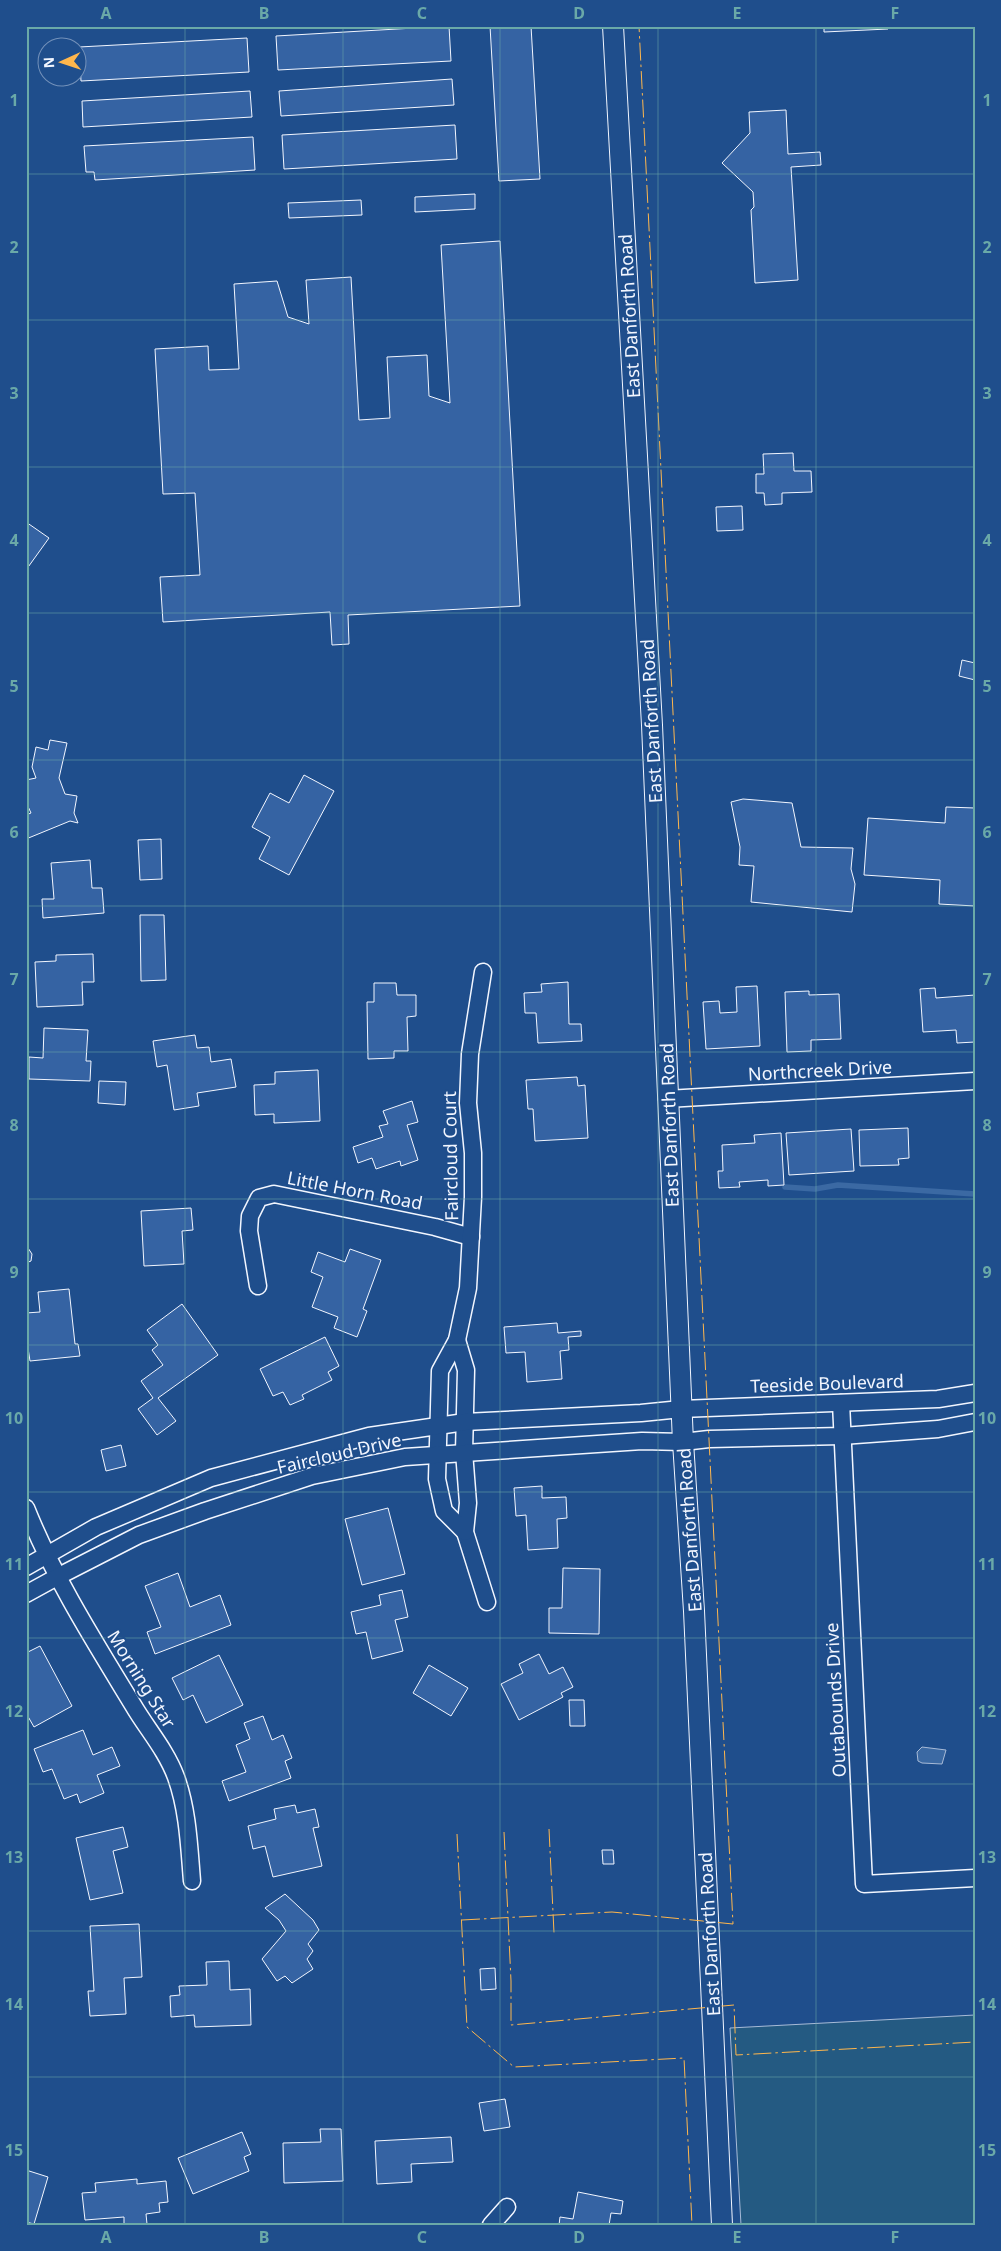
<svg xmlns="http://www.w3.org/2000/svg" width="1001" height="2251" font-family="'Noto Sans',sans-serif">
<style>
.green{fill:#245a82;stroke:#a8bbd7}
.water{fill:#3b69a3;stroke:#a8bbd7}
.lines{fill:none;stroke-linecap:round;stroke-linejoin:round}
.stream{stroke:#3b69a3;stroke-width:5.5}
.building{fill:#3563a3;stroke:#f2f6ff}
.minor-casing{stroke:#f2f6ff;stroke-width:19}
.tertiary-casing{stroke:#f2f6ff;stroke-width:22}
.minor{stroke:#1f4e8c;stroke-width:16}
.tertiary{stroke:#1f4e8c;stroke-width:20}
.power{stroke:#ffb74d;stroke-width:1;stroke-dasharray:18 4 2.5 4;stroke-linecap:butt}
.grid{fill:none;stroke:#6aa9a8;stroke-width:1;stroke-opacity:0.55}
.labels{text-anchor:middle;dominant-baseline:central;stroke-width:4;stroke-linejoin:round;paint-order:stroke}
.street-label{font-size:18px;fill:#f2f6ff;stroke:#1f4e8c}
.neatline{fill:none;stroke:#6aa9a8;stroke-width:2}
.grid-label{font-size:16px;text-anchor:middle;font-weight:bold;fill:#6aa9a8}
</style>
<rect width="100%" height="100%" fill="#1f4e8c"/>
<polygon class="green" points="975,2015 975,2225 741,2225 730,2028"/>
<polygon class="water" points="922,1747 946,1750 942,1764 922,1763 918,1761 917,1752"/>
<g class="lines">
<polyline class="stream" points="785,1187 815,1189 838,1185 975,1194"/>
</g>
<g class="building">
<polygon points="449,26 451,61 278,70 276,36"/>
<polygon points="490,26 531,26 540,179 499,181"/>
<polygon points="824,26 888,26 888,29 824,32"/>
<polygon points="247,38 249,72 81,81 79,47"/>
<polygon points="452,79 454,105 281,116 279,91"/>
<polygon points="250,91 252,117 83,127 82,101"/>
<polygon points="786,110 788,154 820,152 821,165 791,167 798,280 755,283 751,210 754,207 753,192 722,163 750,133 749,112"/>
<polygon points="455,125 457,159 284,169 282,135"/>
<polygon points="253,137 255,170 95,180 94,172 86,172 84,146"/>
<polygon points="475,194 475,209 415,212 415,197"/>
<polygon points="361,200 362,215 289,218 288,203"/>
<polygon points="500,241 520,606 348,615 349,644 332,645 330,612 163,622 160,577 200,575 195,493 163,494 155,349 208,346 209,370 239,369 234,284 277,281 288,317 309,324 306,280 351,277 359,420 390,418 387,357 427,355 429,396 450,403 441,245"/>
<polygon points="793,453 794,471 811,471 812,492 782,493 782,504 765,505 764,493 756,493 756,474 764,474 763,454"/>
<polygon points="742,506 743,530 717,531 716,507"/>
<polygon points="26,522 49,538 26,570"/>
<polygon points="962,660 975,663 975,680 959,676"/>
<polygon points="50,740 67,743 59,778 65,794 77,796 74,813 78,823 70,821 26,839 26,815 31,813 26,802 26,780 36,778 32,767 36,747 48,750"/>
<polygon points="304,775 334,791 289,875 259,859 270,837 252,827 270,793 289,803"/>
<polygon points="743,799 792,803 801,847 853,848 851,869 855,884 852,912 751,902 754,866 739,865 740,847 731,802"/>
<polygon points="946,807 975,808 975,906 939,904 940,880 864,875 868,818 945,823"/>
<polygon points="161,839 162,879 140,880 138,840"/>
<polygon points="90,860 92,888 102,888 104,913 43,918 42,899 54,899 51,863"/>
<polygon points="140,915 164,915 166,980 141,981"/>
<polygon points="93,954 94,982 82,982 83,1005 37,1007 35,962 56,961 56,955"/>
<polygon points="568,982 569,1024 581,1024 582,1041 538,1043 536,1013 525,1013 524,993 542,992 541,984"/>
<polygon points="374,983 396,983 397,995 416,995 416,1016 407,1017 408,1051 394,1051 394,1058 368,1059 367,1002 374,1002"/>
<polygon points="757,986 760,1046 706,1049 703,1002 719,1001 720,1013 737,1012 736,987"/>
<polygon points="935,988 936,998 975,995 975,1042 957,1043 956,1030 923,1032 920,989"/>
<polygon points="809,991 809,995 839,994 841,1039 811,1040 811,1051 787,1052 785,992"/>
<polygon points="44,1028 88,1030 86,1061 91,1061 90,1081 29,1079 29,1057 43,1058"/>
<polygon points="195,1035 197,1048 209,1047 211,1062 231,1059 236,1087 197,1093 199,1106 174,1110 167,1065 157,1067 153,1041"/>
<polygon points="318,1070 320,1121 274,1123 274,1114 255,1115 254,1085 275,1084 275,1072"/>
<polygon points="577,1077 578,1086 585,1085 588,1138 535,1141 533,1109 528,1109 526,1080"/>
<polygon points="99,1081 126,1082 125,1105 98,1103"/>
<polygon points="412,1101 418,1122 407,1125 418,1160 401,1166 400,1161 376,1169 372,1158 358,1163 353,1147 383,1137 379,1126 388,1124 383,1111"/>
<polygon points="908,1128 909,1158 898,1159 899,1165 860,1166 859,1130"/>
<polygon points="851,1129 854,1171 789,1175 786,1133"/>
<polygon points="781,1133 784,1185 768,1186 768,1180 739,1182 740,1187 719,1188 718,1171 723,1171 722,1145 755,1143 754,1135"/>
<polygon points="191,1208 193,1230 182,1231 184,1264 144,1266 141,1211"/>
<polygon points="26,1245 32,1254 31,1261 26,1263"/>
<polygon points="350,1249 381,1260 363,1309 367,1311 357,1337 334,1328 338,1317 312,1307 323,1277 311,1272 318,1252 345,1262"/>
<polygon points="69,1289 75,1344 78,1344 80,1356 30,1361 26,1335 26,1313 40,1312 38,1292"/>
<polygon points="182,1304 218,1355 158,1398 176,1421 157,1435 138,1409 153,1398 141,1381 163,1365 152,1350 158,1345 147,1330"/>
<polygon points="557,1323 558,1333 581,1331 581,1336 568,1337 569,1350 560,1351 562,1379 527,1382 525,1352 506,1353 504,1327"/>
<polygon points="325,1337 339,1366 328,1372 332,1380 302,1395 304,1399 290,1405 283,1392 273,1396 260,1369"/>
<polygon points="121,1445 126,1466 106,1471 101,1450"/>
<polygon points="542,1486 542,1498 566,1497 567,1518 557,1519 558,1548 528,1550 526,1515 516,1516 514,1488"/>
<polygon points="388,1508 405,1574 362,1585 345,1519"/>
<polygon points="563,1568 600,1569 599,1634 549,1633 549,1608 562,1608"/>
<polygon points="178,1573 190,1607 220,1595 231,1625 155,1654 147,1632 161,1627 145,1586"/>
<polygon points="402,1590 408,1617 395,1620 403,1651 372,1659 366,1632 356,1634 351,1612 381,1605 379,1595"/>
<polygon points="40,1646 72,1706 34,1727 26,1713 26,1653"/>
<polygon points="539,1654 549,1674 563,1667 573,1687 561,1693 563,1697 519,1720 501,1684 523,1673 519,1664"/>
<polygon points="219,1655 243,1705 206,1723 193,1695 183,1700 172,1678"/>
<polygon points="429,1665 468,1688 451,1716 413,1693"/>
<polygon points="569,1700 584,1700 585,1726 570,1726"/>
<polygon points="263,1716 272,1740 283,1735 292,1758 285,1761 291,1778 229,1801 222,1781 246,1772 236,1745 250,1739 244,1723"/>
<polygon points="83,1730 93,1755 112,1747 120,1766 97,1775 104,1793 80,1803 77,1794 64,1799 52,1769 43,1772 34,1749"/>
<polygon points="295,1805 297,1813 315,1809 319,1827 313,1828 322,1866 273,1877 265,1846 253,1849 248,1826 276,1819 274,1809"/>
<polygon points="123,1827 128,1847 113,1851 123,1893 90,1900 76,1838"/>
<polygon points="602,1850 613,1850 614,1864 603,1864"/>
<polygon points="285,1894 313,1920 319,1930 308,1944 313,1951 307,1959 313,1969 292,1983 285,1976 277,1981 262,1959 286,1931 279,1920 265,1908"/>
<polygon points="139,1924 142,1977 124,1978 126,2014 90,2016 88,1991 94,1991 90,1926"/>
<polygon points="229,1961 230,1990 250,1989 251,2025 195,2027 194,2015 171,2017 170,1996 180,1995 179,1986 207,1985 206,1962"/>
<polygon points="495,1968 496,1989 481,1990 480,1969"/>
<polygon points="505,2099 510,2127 484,2131 479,2103"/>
<polygon points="320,2129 341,2129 343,2181 284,2183 283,2143 321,2142"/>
<polygon points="242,2132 251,2154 244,2157 249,2171 193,2194 178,2158"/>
<polygon points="451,2137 453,2162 411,2164 412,2182 377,2184 375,2141"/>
<polygon points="26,2170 48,2177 34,2224 26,2222"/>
<polygon points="137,2179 137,2184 166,2181 168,2202 159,2203 160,2212 146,2214 147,2224 124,2225 124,2217 85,2220 82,2193 96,2192 95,2183"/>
<polygon points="578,2192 623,2201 621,2214 611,2213 609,2225 559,2225 560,2217 573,2219"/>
</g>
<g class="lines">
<g class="minor-casing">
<g id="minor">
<polyline points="667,1099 975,1081"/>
<polyline points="258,1286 249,1231 250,1216 259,1198 274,1194 435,1227 471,1237"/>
<polyline points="457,1340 466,1370 464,1452 468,1503 465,1532 487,1602"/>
<polyline points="841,1403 864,1884 975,1878"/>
<path d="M26,1508c28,70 68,133 107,197 14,24 33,45 43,72 12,34 13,68 16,104"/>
<polyline points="465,1532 444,1511 437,1479 440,1371 457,1340 468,1288 473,1197 473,1153 468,1103 470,1054 483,972"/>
<polyline points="26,1567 96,1527 211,1478 369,1436 465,1422 641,1413 681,1409 938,1399 975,1393"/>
<polyline points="26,1594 57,1577 139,1535 205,1511 312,1476 405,1457 642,1441 683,1442 709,1439 842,1436 938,1429 975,1422"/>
<polyline points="491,2225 507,2207"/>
</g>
</g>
<g class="tertiary-casing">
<polyline id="tertiary" points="613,26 652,725 683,1442 694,1611 722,2225"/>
</g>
<use href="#minor" class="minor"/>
<use href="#tertiary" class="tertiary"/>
<g class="power">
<polyline points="549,1829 554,1933"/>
<polyline points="504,1832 511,1981 511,2025 734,2005 736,2055 975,2042"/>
<polyline points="457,1834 467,2027 514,2067 684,2058 692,2225"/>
<polyline points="462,1920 612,1912 733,1924 639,26"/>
</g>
</g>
<path class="grid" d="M185,26v2199M343,26v2199M500,26v2199M658,26v2199M816,26v2199M26,174h949M26,320h949M26,467h949M26,613h949M26,760h949M26,906h949M26,1052h949M26,1199h949M26,1345h949M26,1492h949M26,1638h949M26,1784h949M26,1931h949M26,2077h949"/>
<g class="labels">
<g class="street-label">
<text transform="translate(629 316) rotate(-93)">East Danforth Road</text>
<text transform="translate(651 721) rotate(-93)">East Danforth Road</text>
<text transform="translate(820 1070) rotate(-3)">Northcreek Drive</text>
<text transform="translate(669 1125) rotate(-92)">East Danforth Road</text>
<text transform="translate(450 1156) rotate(-91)">Faircloud Court</text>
<text transform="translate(355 1190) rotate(11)">Little Horn Road</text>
<text transform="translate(827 1383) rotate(-2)">Teeside Boulevard</text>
<text transform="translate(339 1453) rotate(-13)">Faircloud Drive</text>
<text transform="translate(689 1530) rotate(-94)">East Danforth Road</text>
<text transform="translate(142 1679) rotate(58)">Morning Star</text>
<text transform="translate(835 1700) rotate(-93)">Outabounds Drive</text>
<text transform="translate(709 1934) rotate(-93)">East Danforth Road</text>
</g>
</g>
<rect width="1001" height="2251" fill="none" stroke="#1f4e8c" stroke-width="55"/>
<g transform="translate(62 62) rotate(267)"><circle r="24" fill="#1f4e8c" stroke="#7391ba"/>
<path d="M0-4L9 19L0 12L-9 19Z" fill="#ffb74d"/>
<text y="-8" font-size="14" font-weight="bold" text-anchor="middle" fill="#f2f6ff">N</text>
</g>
<rect x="28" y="28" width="946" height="2196" class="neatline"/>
<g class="grid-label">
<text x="106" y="19">A</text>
<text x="264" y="19">B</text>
<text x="422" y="19">C</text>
<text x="579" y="19">D</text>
<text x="737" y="19">E</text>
<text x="895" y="19">F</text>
<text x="14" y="106">1</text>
<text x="987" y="106">1</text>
<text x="14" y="253">2</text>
<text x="987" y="253">2</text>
<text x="14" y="399">3</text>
<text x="987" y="399">3</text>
<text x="14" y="546">4</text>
<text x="987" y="546">4</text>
<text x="14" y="692">5</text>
<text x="987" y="692">5</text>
<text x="14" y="838">6</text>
<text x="987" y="838">6</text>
<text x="14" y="985">7</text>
<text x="987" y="985">7</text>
<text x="14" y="1131">8</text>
<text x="987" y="1131">8</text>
<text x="14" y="1278">9</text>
<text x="987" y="1278">9</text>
<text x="14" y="1424">10</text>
<text x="987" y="1424">10</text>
<text x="14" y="1570">11</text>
<text x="987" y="1570">11</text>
<text x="14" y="1717">12</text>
<text x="987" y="1717">12</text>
<text x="14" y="1863">13</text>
<text x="987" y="1863">13</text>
<text x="14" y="2010">14</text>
<text x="987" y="2010">14</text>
<text x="14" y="2156">15</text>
<text x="987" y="2156">15</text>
<text x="106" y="2243">A</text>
<text x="264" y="2243">B</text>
<text x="422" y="2243">C</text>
<text x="579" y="2243">D</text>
<text x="737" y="2243">E</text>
<text x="895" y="2243">F</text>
</g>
</svg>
